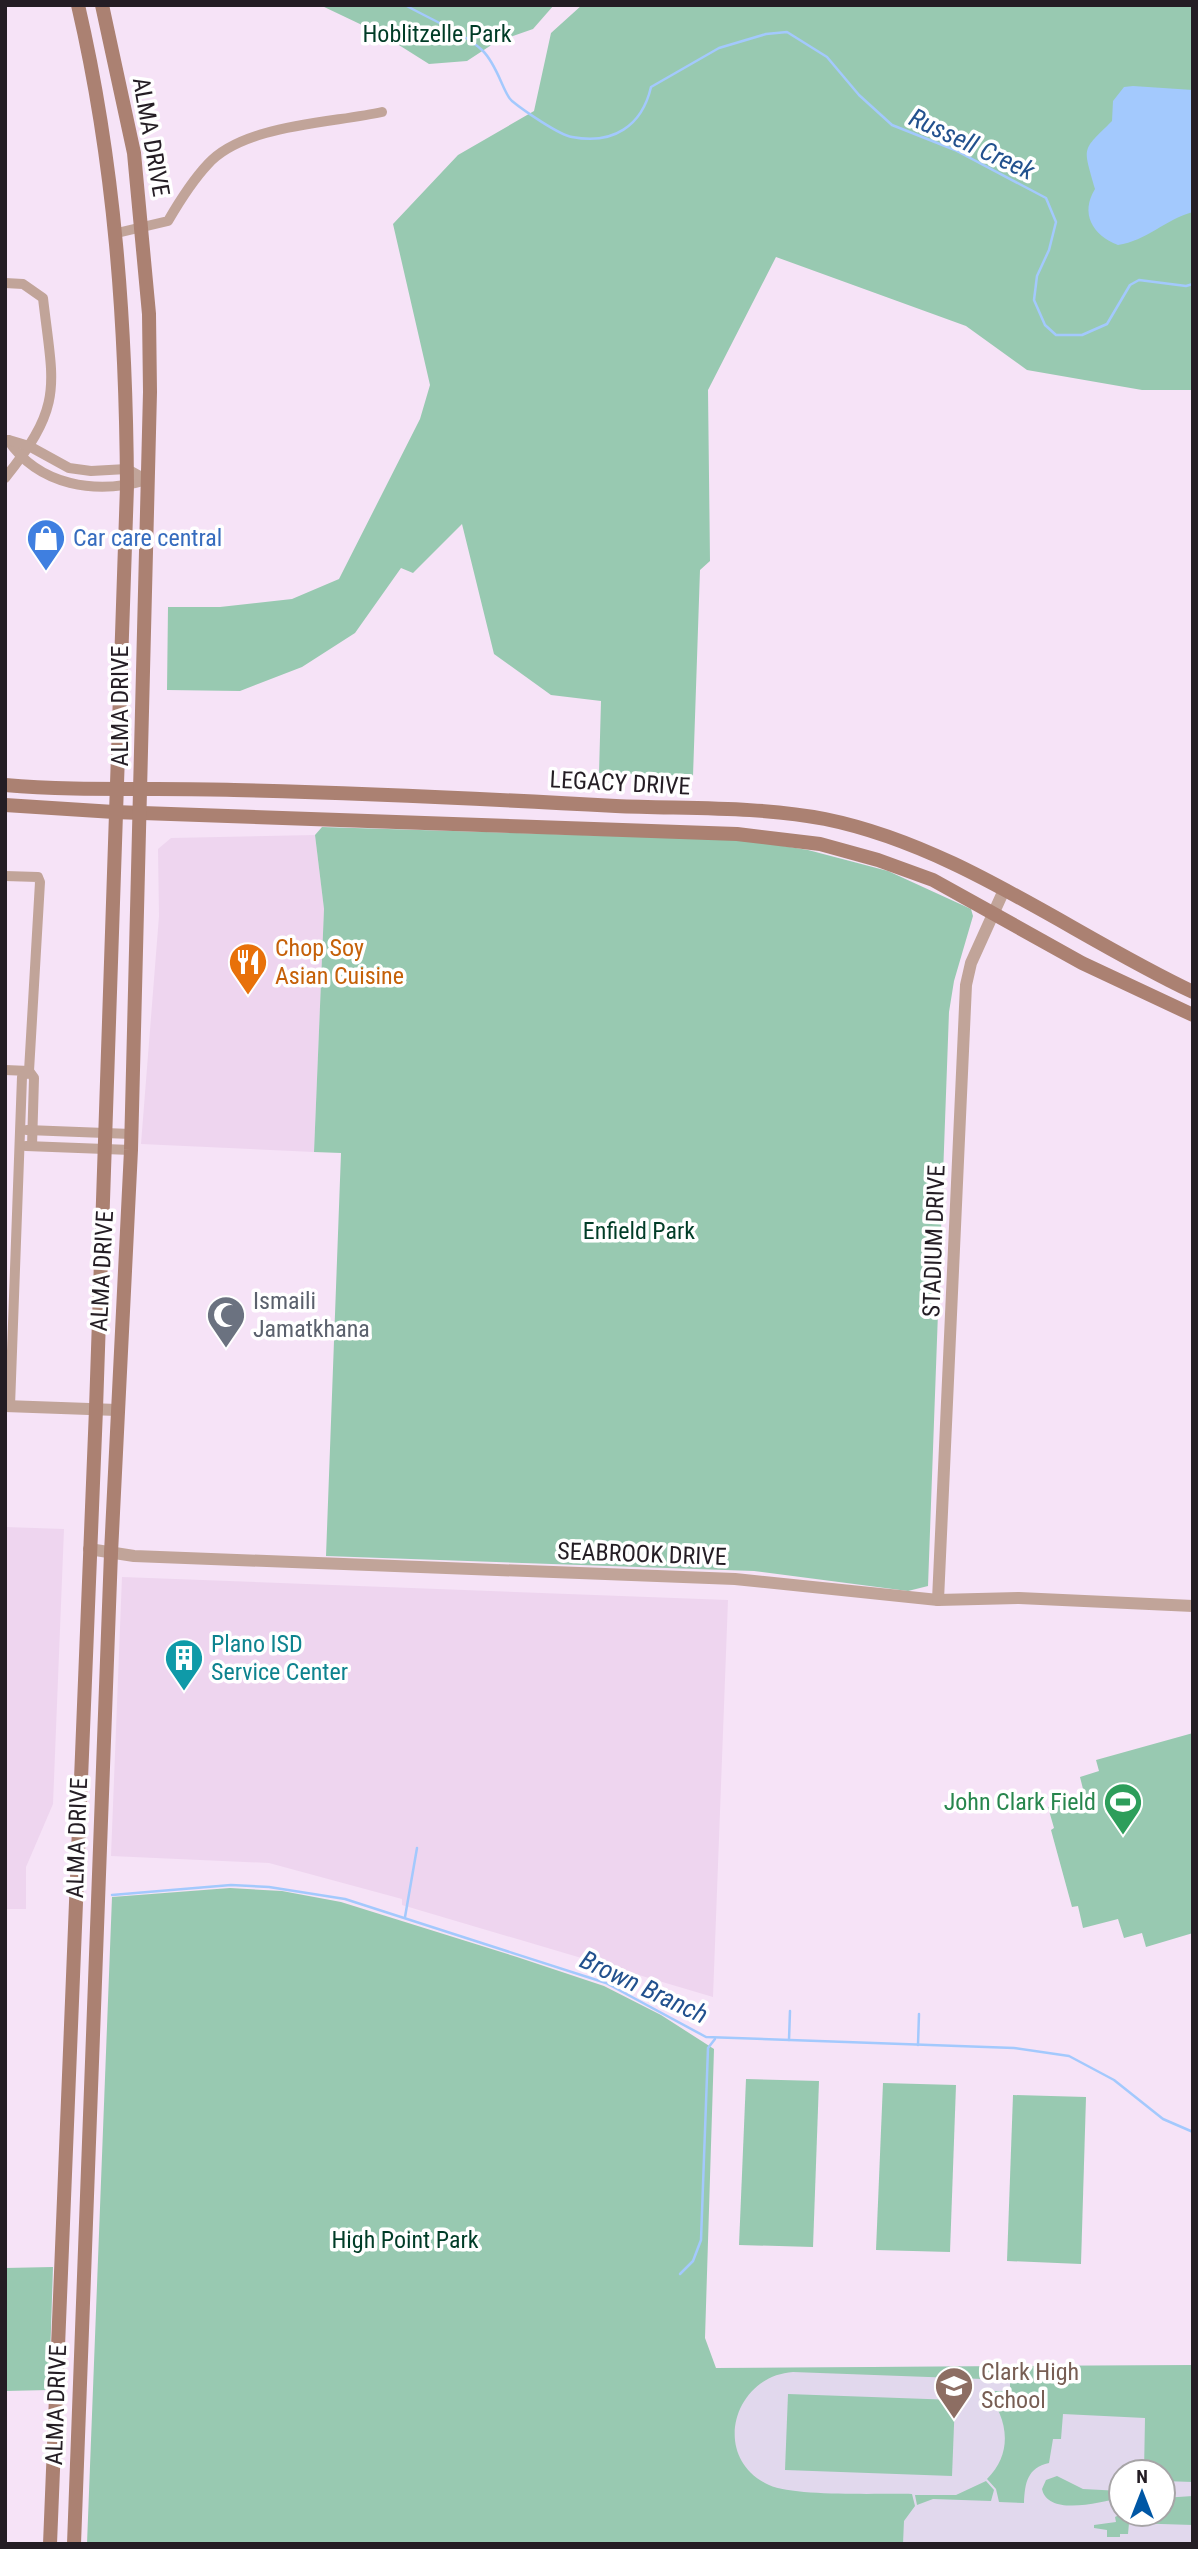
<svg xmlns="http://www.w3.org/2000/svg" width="1198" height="2549" font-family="'Roboto Condensed',sans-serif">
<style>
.built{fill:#eed5ef}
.education{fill:#e1d8ed;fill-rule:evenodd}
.green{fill:#98c9b1}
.water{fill:#a3c9fd}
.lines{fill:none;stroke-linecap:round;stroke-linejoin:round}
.stream{stroke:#a3c9fd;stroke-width:2.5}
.minor{stroke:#c1a499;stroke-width:10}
.tertiary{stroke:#c1a499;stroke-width:12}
.secondary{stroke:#ab8172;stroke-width:14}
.labels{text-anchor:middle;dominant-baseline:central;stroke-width:7;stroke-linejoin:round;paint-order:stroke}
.park-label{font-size:24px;fill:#003c27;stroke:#fff}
.street-label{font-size:24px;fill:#241d24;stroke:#fff}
.shop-label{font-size:24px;fill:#366cbe;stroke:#fff;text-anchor:start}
.food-label{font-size:24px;fill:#c56008;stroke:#fff;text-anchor:start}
.worship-label{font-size:24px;fill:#5b616d;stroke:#fff;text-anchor:start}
.culture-label{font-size:24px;fill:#0d838f;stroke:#fff;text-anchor:start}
.leisure-label{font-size:24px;fill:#27864d;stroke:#fff;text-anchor:end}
.education-label{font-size:24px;fill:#785e54;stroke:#fff;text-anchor:start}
.water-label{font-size:26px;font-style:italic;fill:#22518e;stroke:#fff}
</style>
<rect width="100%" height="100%" fill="#f6e3f7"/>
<g class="built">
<polygon points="315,835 324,909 314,1152 141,1144 159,916 158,849 171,838"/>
<polygon points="5,1527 64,1529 53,1804 26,1867 26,1909 5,1909"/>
<polygon points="122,1577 728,1600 713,1997 402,1905 402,1899 269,1863 111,1856"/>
</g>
<path class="education" d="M1193,2365v179h-482l5,-176zM1121,2472h42v42h-42z"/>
<g class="green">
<polygon points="320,5 554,5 533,29 496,42 467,61 429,64 383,35"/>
<polygon points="582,5 1193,5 1193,390 1142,390 1027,370 966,326 776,257 708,390 710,561 700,570 693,776 599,773 601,701 551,695 494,654 462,524 413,573 401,568 355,633 302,667 240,691 167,690 168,607 220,607 292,599 339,579 420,419 430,385 393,224 458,155 534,111 551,33"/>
<polygon points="322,827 747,840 808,850 888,871 971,909 973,916 954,981 949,1012 928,1586 908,1591 754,1571 326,1556 341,1153 314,1152 324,909 315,835"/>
<polygon points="1193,1733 1193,1933 1146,1947 1142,1933 1124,1938 1118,1919 1083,1928 1078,1906 1072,1907 1051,1830 1054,1828 1048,1807 1085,1797 1080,1777 1099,1771 1096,1760"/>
<path d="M230,1888l52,3 59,11 176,55 87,29 57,29 53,34 -9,289 11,30 477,-3v117l-30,-1v-9h-19l1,-54 -82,-4 -2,25h-8l-4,24c-22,5 -24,20 -25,40l-25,-1 -3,-13 -9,-10c27,-26 21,-63 -2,-88h25v-11l-217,-8c-60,4 -83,86 -24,113 26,12 111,8 143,9l3,12 -11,15 -1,23h-816l25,-647z"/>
<polygon points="746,2079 819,2081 813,2247 739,2245"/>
<polygon points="883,2083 956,2085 950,2252 876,2250"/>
<polygon points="1013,2095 1086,2097 1081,2264 1007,2261"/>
<polygon points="53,2267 49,2390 5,2391 5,2268"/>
<polygon points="788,2394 955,2400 952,2476 785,2470"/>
<path d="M1057,2476l26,13 38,2v7c-20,4 -73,19 -79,-9l4,-9z"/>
<polygon points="986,2481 994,2490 991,2501 933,2499 917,2505 915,2495 956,2495"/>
<polygon points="1193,2496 1193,2525 1129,2523 1128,2534 1120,2534 1120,2537 1107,2537 1107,2530 1094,2528 1094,2525 1116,2522 1115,2517 1121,2514 1163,2514 1163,2498"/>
</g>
<path class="water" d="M1133,86l60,4v122c-27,7 -47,29 -75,33 -26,-10 -38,-32 -23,-56 -12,-44 -14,-37 17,-68l1,-20 11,-14z"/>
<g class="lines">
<g class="stream">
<path d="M405,5c23,13 61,29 78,46 15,15 21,44 29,50 11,9 47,34 60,36 41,8 70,-11 79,-50l68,-39 47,-14 21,-2 40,25 32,38 33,30 63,25 91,48 10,24 -7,28 -12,26 -3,24 11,25 11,10h26l25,-11 23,-39 9,-5 47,6 7,-2"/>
<polyline points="112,1895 231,1885 269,1887 345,1899 606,1983 706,2037 1014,2048 1069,2056 1114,2080 1163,2119 1193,2132"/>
<polyline points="405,1917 417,1848"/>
<polyline points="789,2040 790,2011"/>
<polyline points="918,2045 919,2014"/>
<polyline points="680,2274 693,2261 701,2240 708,2048 715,2039"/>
</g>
<g class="minor">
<path d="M117,233l51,-12c11,-19 25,-41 40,-57 36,-40 126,-41 174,-52"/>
<path d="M5,283l18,1 20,14c10,88 22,106 -38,180"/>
<path d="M8,440c31,46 88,55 139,40"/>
<polyline points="9,440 29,446 69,468 91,471 127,469 147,480"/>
<polyline points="5,876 38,877 40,882 29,1071 34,1078 32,1146"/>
<polyline points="5,1070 29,1071"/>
<polyline points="27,1130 131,1134"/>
<polyline points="26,1146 131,1150"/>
<polyline points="10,1406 22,1077 29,1071"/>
</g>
<g class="tertiary">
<polyline points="5,1406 117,1410"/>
<polyline points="89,1549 134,1556 735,1579 938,1600 1019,1598 1193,1606"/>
<polyline points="938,1600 966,985 971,963 1004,890"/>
</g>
<g class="secondary">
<path d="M5,785c76,7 153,2 229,5 127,3 255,9 382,16 69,3 142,0 209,13 133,27 247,116 368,173"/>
<polyline points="5,805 114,812 737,834 820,844 878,860 933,880 1082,963 1193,1015"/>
<path d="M50,2544l46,-1135 31,-923c-1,-162 -12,-322 -49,-481"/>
<polyline points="74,2544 111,1553 131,1150 150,392 149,314 134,153 102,5"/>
</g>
</g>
<defs>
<g id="shop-pin" transform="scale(2.0125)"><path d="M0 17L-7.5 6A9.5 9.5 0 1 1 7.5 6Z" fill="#3f7fe0" stroke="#fff"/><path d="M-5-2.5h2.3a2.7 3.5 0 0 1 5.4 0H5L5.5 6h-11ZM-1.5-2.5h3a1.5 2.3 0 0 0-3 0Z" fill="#fff"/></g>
<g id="restaurant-pin" transform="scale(2.0125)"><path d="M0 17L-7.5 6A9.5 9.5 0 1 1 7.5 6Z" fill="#e8710a" stroke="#fff"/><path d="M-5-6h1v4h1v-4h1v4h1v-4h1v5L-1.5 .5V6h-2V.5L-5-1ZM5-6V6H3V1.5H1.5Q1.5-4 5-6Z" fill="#fff"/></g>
<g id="mosque-pin" transform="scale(2.0125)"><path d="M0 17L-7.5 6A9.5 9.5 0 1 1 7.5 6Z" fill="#6b7280" stroke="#fff"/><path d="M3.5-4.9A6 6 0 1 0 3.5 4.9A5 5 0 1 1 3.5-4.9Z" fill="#fff"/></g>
<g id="building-pin" transform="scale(2.0125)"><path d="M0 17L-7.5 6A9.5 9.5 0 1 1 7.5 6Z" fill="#0f9aa8" stroke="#fff"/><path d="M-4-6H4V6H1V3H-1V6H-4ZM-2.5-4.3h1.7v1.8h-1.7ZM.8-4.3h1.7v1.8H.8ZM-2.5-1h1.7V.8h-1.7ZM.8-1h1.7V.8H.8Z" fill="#fff"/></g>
<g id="stadium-pin" transform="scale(2.0125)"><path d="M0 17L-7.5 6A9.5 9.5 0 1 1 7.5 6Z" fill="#2e9e5b" stroke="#fff"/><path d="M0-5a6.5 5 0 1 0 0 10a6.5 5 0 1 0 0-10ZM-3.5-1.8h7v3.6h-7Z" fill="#fff"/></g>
<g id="school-pin" transform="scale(2.0125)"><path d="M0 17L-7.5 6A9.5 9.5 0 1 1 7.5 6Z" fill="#8d6e63" stroke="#fff"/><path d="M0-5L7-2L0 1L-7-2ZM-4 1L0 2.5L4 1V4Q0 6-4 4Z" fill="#fff"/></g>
</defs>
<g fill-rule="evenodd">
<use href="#shop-pin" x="46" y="538"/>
<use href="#restaurant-pin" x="248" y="962"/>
<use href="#mosque-pin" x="226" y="1315"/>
<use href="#building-pin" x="184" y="1658"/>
<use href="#stadium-pin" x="1123" y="1802"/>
<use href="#school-pin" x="954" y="2386"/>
</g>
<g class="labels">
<g class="park-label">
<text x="437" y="34">Hoblitzelle Park</text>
<text x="639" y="1231">Enfield Park</text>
<text x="405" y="2240">High Point Park</text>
</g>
<g class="street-label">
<text transform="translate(151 137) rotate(80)">ALMA DRIVE</text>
<text transform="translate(120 706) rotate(-90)">ALMA DRIVE</text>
<text transform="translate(620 783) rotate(3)">LEGACY DRIVE</text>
<text transform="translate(934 1241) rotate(-88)">STADIUM DRIVE</text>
<text transform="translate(102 1271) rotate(-87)">ALMA DRIVE</text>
<text transform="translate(642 1554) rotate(2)">SEABROOK DRIVE</text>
<text transform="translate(77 1838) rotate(-88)">ALMA DRIVE</text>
<text transform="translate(56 2405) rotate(-88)">ALMA DRIVE</text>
</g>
<g class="shop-label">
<text x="73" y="538">Car care central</text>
</g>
<g class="food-label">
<text x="275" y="948">Chop Soy<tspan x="275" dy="28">Asian Cuisine</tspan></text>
</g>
<g class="worship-label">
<text x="253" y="1301">Ismaili<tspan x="253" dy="28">Jamatkhana</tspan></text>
</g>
<g class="culture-label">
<text x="211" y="1644">Plano ISD<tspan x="211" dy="28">Service Center</tspan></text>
</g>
<g class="leisure-label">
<text x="1096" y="1802">John Clark Field</text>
</g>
<g class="education-label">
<text x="981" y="2372">Clark High<tspan x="981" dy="28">School</tspan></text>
</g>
<g class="water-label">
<text transform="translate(972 144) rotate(25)">Russell Creek</text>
<text transform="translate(644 1987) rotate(25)">Brown Branch</text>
</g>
</g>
<rect width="1198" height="2549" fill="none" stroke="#241d24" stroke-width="14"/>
<g transform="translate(1142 2493)"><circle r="33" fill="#ffffff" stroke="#a7a5a7" stroke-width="2"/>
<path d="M0-5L12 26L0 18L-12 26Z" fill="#0057a5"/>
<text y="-10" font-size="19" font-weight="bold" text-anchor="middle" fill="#241d24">N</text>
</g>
</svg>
